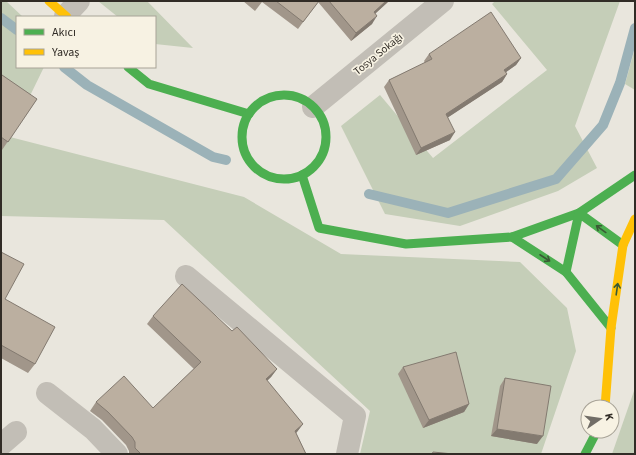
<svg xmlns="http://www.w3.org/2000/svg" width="636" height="455" font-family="'Source Sans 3',sans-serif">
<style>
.green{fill:#c5ceb8}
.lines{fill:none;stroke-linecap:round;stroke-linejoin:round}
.stream{stroke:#9bb2b8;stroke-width:10}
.street{stroke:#c2beb6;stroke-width:22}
.fast{stroke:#4caf50;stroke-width:9}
.slow{stroke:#ffc107;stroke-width:9}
.wall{fill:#a1968a}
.shaded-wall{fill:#837a70}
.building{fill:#bbafa0;stroke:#837a70}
.oneway{stroke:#3a5a35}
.labels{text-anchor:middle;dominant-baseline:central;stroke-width:3.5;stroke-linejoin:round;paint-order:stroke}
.street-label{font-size:11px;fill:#312c26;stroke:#f7f2e3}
</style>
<rect width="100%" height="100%" fill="#e9e6dd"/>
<g class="green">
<polygon points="1,1 6,1 23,17 17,17 17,67 44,67 10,137 244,197 341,254 520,262 567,308 576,351 541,454 360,454 370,411 164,220 1,216"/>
<polygon points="98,1 147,1 193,48 155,44 155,17 118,17"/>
<polygon points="495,1 620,1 575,126 597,168 558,191 460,226 385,214 341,126 380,95 433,158 547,70 492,4"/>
<polygon points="635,48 635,90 625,84"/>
<polygon points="635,388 635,454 612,454"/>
</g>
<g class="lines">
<g class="stream">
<polyline points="1,18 17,30"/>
<polyline points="64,67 87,85 213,157 226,160"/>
<polyline points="369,194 448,213 556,179 603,125 620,83 635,28"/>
</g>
<g class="street">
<polyline points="65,16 79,1"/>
<polyline points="313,107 443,1"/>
<polyline points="186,276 355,416 347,454"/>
<polyline points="47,393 93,429 117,454"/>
<polyline points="1,445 16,432"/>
</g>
<g class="fast">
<polyline points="128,67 149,84 249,114"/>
<circle cx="284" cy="137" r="42"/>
<polyline points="302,175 319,228 406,244 512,237 579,213 635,175"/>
<polyline points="512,237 566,272 611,328"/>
<polyline points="566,272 579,213 623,245"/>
<polyline points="585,454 597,431"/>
</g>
<g class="slow">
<polyline points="49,1 67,17"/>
<polyline points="605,407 611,328 623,245 635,219"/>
</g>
</g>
<g class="wall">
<polygon points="243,1 389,1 375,14 372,24 351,41 318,2 298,29 262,2 255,11"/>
<polygon points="429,54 521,58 516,65 506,72 507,74 502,82 448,117 450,140 416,155 384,87 389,80 425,63 424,61"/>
<polygon points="1,75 37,99 2,150 1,149"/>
<polygon points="1,252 5,299 35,364 28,373 1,358"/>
<polygon points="153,316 232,331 277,369 271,377 267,381 303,424 296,433 306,454 129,454 129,451 126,445 102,420 90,411 96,402 153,408 194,369 147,324"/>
<polygon points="403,367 469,404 464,412 423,428 398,374"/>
<polygon points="505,378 537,444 491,436 500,386"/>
</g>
<g class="shaded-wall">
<polygon points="386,1 389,1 368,20 374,12"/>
<polygon points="377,16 372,24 351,41 356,33"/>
<polygon points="521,58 516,65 499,77 504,70"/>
<polygon points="507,74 502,82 441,122 446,114"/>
<polygon points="455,132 450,140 416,155 421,148"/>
<polygon points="277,369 271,377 260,387 266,379"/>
<polygon points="469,404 464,412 423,428 429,420"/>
<polygon points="303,424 297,432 289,439 295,431"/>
<polygon points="497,429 543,436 537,444 491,436"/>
</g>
<g class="building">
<polygon points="276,1 319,1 303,22"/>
<polygon points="329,1 386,1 374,12 377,16 356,33"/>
<polygon points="491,12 521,58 504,70 507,74 446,114 455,132 421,148 389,80 432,59 429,54"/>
<polygon points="1,75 2,75 37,99 8,142 1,137"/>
<polygon points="1,252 24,264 5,299 55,327 35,364 1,345"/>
<polygon points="182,284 232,331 237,327 277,369 266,379 303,424 295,431 306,454 141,454 135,448 135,442 132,437 108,412 96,402 124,376 153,408 201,362 153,316"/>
<polygon points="456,352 469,404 429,420 403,367"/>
<polygon points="505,378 551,386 543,436 497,429"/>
<polygon points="433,452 453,454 432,454"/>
</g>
<defs><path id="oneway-shaft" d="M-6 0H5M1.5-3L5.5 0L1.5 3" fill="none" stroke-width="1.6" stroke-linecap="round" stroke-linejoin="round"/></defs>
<g class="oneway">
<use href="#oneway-shaft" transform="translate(601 229) rotate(-144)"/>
<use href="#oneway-shaft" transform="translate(545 258) rotate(33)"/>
<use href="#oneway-shaft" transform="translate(617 289) rotate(-82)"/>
</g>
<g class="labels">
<g class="street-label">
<text transform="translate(378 54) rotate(-39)">Tosya Sokağı</text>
</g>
</g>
<rect width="636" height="455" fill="none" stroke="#312c26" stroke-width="4"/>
<rect x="16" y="16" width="140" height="52" fill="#f7f2e3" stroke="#a8a397"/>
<rect x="24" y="29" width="20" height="6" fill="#4caf50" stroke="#a8a397"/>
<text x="52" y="36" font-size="12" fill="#312c26">Akıcı</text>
<rect x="24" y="49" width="20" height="6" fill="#ffc107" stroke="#a8a397"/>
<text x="52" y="56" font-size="12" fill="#312c26">Yavaş</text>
<g transform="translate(600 419) rotate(77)"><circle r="19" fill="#f7f2e3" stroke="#a8a397"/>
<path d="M0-3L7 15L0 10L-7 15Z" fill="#716d66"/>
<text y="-6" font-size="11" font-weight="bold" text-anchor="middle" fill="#312c26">K</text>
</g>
</svg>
